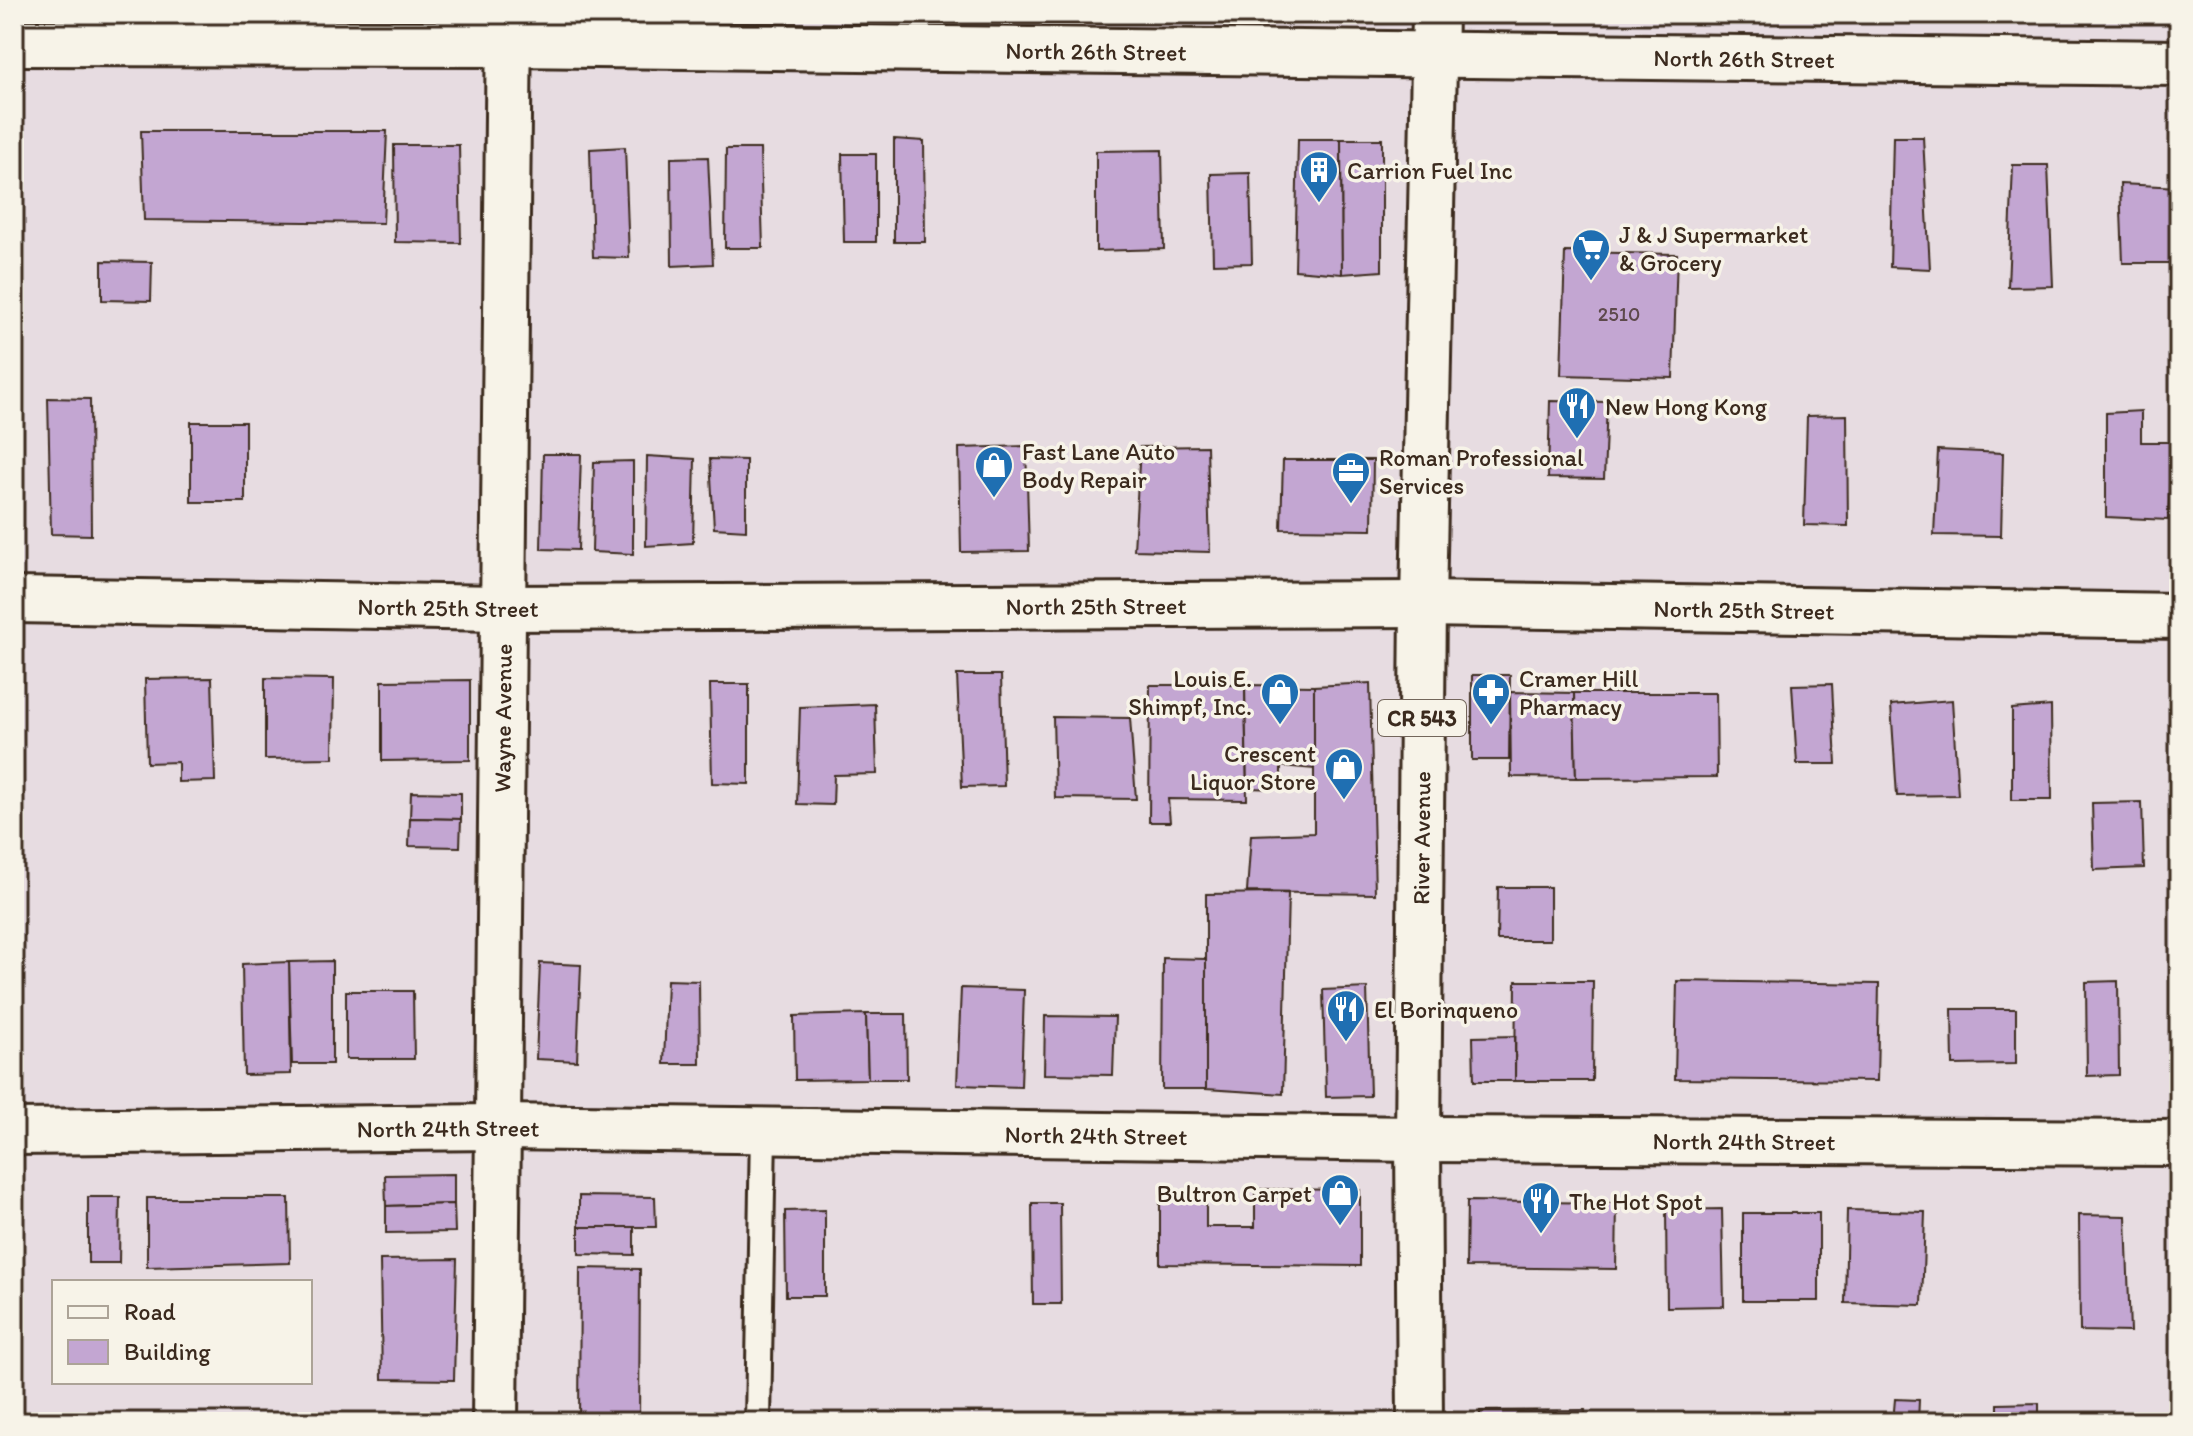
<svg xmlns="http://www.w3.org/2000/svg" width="2193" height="1436" font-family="Itim,sans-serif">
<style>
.building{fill:#c3a6d2;stroke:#3b2a1e;stroke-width:2}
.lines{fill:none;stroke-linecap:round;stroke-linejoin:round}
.service-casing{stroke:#3b2a1e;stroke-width:30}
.minor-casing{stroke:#3b2a1e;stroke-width:50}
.primary-casing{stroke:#3b2a1e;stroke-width:50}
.service{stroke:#f7f3e8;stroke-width:24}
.minor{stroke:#f7f3e8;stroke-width:44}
.primary{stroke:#f7f3e8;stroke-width:44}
.labels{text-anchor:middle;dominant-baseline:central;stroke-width:7;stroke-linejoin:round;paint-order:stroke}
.number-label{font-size:20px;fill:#5d494b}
.shield{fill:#f7f3e8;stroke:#73665b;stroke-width:2}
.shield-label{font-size:22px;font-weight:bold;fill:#3b2a1e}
.street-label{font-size:24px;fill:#3b2a1e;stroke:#f7f3e8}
.poi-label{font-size:24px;fill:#3b2a1e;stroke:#f7f3e8;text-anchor:start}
</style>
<rect width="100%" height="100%" fill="#e7dce1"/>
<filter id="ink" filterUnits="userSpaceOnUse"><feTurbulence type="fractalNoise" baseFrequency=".0125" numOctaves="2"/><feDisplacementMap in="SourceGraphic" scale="16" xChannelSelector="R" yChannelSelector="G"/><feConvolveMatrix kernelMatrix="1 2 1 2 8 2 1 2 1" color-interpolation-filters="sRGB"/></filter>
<g filter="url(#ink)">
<g class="building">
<polygon points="141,131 387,131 383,223 144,220"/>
<polygon points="1893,137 1923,137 1930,269 1890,267"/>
<polygon points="894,139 924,141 925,242 894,242"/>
<polygon points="1298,139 1341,139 1342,274 1295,270"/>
<polygon points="1341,139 1382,139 1382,271 1342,274"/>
<polygon points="394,145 459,145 461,243 395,242"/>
<polygon points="625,147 629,258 593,257 590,149"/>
<polygon points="726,149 760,149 763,248 725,248"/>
<polygon points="1162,150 1164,249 1096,251 1096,151"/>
<polygon points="842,154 876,154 876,242 844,242"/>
<polygon points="708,157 713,264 672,266 671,158"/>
<polygon points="2013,165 2048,165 2053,286 2008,287"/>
<polygon points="1250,173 1252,263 1213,264 1211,174"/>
<polygon points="2120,184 2179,187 2179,263 2123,263"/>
<polygon points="1565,252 1677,254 1673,378 1561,375"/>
<polygon points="102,261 152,262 151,301 102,300"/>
<polygon points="48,398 90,399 91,535 51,534"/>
<polygon points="1550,401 1607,402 1604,479 1548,478"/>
<polygon points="2141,411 2141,442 2172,442 2168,520 2106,517 2106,413"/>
<polygon points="1847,415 1848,526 1804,525 1807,416"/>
<rect x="191" y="422" width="54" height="80"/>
<polygon points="1026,446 1029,551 961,552 959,448"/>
<polygon points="1207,446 1210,552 1134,550 1140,447"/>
<polygon points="1938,450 2003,453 2001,536 1934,535"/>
<polygon points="543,454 581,454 578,550 541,549"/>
<polygon points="647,456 695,459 693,543 646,546"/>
<polygon points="710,459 746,460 746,530 714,528"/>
<polygon points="1283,460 1373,460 1372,530 1281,529"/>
<polygon points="633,461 633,554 592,552 594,462"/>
<polygon points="957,675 1001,675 1004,786 962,787"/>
<polygon points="1472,675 1510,675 1509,760 1472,760"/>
<polygon points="212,678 215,781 178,782 178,762 147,763 145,679"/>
<polygon points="265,678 334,679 333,758 265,759"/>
<polygon points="470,680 470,760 382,761 382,681"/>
<polygon points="1370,683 1375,894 1247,892 1251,835 1314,833 1314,686"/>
<polygon points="710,684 749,684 749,784 712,783"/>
<polygon points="1832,684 1836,764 1797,764 1792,685"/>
<polygon points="1150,685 1245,685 1247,800 1168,799 1170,822 1149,822"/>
<polygon points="1245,685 1314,686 1314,769 1281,766 1281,789 1247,788"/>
<polygon points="1510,692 1574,693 1576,778 1511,777"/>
<polygon points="1574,693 1716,693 1717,777 1576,778"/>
<polygon points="1952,700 1958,795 1897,796 1891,705"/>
<polygon points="875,704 877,774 834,775 833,805 797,804 800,707"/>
<polygon points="2051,706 2052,800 2012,800 2012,709"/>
<polygon points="1053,717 1130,718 1136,799 1055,798"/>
<polygon points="411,792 461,793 461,819 410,818"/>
<polygon points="2142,802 2144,868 2094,870 2092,803"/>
<polygon points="410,818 461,819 460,847 409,846"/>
<polygon points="1498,887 1550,887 1550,940 1497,940"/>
<polygon points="1288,893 1283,1094 1206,1089 1206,894"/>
<polygon points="1163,958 1206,959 1206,1089 1162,1089"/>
<polygon points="332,961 332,1064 292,1064 289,962"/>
<polygon points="289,962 291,1074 244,1075 242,964"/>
<polygon points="540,963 581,965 577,1061 536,1059"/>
<polygon points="667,980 699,981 700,1064 664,1064"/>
<polygon points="1516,981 1593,981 1592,1081 1515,1081"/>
<polygon points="1677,981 1879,984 1877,1081 1675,1079"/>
<polygon points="2118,981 2119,1075 2087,1076 2086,982"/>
<polygon points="961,988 1024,990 1021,1087 957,1085"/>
<polygon points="1367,988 1370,1096 1326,1097 1323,990"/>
<polygon points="346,991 413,991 414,1059 346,1059"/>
<polygon points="1952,1009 2016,1009 2016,1064 1953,1065"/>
<polygon points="866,1014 868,1079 795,1080 794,1016"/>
<polygon points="866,1014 906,1014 907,1079 868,1079"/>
<polygon points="1045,1016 1115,1017 1113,1075 1044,1074"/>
<polygon points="1515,1036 1515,1081 1474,1081 1473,1037"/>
<polygon points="454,1174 454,1204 386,1206 385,1175"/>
<polygon points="1255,1189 1360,1190 1360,1266 1160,1264 1160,1194 1206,1194 1206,1227 1255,1227"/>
<polygon points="579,1196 655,1197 656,1227 579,1227"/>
<polygon points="88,1197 120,1197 119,1263 88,1263"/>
<polygon points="147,1198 289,1198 290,1263 147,1267"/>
<polygon points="1467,1201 1617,1203 1616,1269 1466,1267"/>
<polygon points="1032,1203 1060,1203 1061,1304 1033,1304"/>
<polygon points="454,1204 455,1232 386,1233 386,1206"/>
<polygon points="1722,1209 1724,1306 1667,1307 1666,1210"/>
<polygon points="825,1210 825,1296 786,1296 785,1211"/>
<polygon points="1847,1210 1925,1212 1922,1305 1845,1303"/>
<rect x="1743" y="1213" width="76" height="88"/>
<polygon points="2079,1215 2126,1216 2130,1332 2080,1331"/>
<polygon points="579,1227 634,1227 634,1255 579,1254"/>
<polygon points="457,1259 454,1380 382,1379 380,1260"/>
<polygon points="580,1268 640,1269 639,1422 579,1422"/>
<polygon points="1895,1399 1919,1400 1918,1422 1893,1422"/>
<polygon points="2039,1403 2039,1422 1998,1422 1998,1404"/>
<polygon points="1585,1410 1586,1422 1480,1422 1480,1411"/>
</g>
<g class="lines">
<g class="service-casing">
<polyline id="service" points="758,1422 763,1131"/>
</g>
<g class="minor-casing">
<g id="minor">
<path id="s1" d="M14,43l494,1 1671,19"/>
<path id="s2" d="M14,600l487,8 922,-4 756,12"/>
<path id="s3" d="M14,1132l482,-5 922,12 761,4"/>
<path id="s4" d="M495,1422l14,-1406"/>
</g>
</g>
<g class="primary-casing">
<g id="primary">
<path id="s5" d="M1420,1422l-2,-283 5,-535 12,-590"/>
</g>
</g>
<use href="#service" class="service"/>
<use href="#minor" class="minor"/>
<use href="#primary" class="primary"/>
</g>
</g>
<defs>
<g id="building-pin" transform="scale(2)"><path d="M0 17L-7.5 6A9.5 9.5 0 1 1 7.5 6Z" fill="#1f6fb2" stroke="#f7f3e8"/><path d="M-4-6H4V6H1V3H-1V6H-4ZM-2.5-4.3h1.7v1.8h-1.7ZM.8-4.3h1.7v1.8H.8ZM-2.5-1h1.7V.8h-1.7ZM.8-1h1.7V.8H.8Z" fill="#fff"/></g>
<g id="supermarket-pin" transform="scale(2)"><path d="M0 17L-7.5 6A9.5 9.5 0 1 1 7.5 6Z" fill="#1f6fb2" stroke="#f7f3e8"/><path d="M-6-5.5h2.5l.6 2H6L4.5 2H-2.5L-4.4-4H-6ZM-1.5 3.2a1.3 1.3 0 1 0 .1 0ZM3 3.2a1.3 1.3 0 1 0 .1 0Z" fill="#fff"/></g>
<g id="restaurant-pin" transform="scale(2)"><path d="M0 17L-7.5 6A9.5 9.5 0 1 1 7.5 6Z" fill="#1f6fb2" stroke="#f7f3e8"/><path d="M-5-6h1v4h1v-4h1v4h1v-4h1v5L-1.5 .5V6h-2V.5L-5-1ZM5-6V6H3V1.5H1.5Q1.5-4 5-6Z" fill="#fff"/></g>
<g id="shop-pin" transform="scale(2)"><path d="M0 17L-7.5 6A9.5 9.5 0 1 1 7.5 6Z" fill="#1f6fb2" stroke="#f7f3e8"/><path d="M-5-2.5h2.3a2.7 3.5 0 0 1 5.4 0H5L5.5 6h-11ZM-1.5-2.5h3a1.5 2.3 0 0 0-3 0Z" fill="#fff"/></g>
<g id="office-pin" transform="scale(2)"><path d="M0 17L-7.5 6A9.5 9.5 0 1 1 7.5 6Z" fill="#1f6fb2" stroke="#f7f3e8"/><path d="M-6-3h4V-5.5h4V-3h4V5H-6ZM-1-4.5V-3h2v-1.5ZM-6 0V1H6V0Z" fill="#fff"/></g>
<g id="pharmacy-pin" transform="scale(2)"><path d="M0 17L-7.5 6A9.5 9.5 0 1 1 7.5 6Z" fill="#1f6fb2" stroke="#f7f3e8"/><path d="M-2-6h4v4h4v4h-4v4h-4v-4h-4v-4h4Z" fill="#fff"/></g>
</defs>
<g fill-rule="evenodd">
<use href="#building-pin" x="1319" y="170"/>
<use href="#supermarket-pin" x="1591" y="248"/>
<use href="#restaurant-pin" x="1577" y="406"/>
<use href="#shop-pin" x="994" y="465"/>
<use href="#office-pin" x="1351" y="471"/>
<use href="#shop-pin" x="1280" y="692"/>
<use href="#pharmacy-pin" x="1491" y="692"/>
<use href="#shop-pin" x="1344" y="767"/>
<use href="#restaurant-pin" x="1346" y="1009"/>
<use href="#shop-pin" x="1340" y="1193"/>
<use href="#restaurant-pin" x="1541" y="1201"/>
</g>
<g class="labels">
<g class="number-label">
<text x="1619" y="314">2510</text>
</g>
<rect class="shield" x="1378" y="700" width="88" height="36" rx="6"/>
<g class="shield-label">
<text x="1422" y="718">CR 543</text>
</g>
<g class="street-label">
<text stroke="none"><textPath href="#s1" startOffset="1082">North 26th Street</textPath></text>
<text stroke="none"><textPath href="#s1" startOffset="1730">North 26th Street</textPath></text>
<text stroke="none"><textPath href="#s2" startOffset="1082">North 25th Street</textPath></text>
<text stroke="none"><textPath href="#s2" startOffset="434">North 25th Street</textPath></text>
<text stroke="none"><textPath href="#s2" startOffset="1730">North 25th Street</textPath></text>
<text stroke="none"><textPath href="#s4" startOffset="704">Wayne Avenue</textPath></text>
<text stroke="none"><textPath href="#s5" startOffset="584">River Avenue</textPath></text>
<text stroke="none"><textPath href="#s3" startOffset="434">North 24th Street</textPath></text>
<text stroke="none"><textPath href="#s3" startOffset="1082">North 24th Street</textPath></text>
<text stroke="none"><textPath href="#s3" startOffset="1730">North 24th Street</textPath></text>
</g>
<g class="poi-label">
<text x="1347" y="170">Carrion Fuel Inc</text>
<text x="1619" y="234">J &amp; J Supermarket<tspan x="1619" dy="28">&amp; Grocery</tspan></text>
<text x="1605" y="406">New Hong Kong</text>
<text x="1022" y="451">Fast Lane Auto<tspan x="1022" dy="28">Body Repair</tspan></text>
<text x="1379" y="457">Roman Professional<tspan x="1379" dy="28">Services</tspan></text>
<text x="1252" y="678" text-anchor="end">Louis E.<tspan x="1252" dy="28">Shimpf, Inc.</tspan></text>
<text x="1519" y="678">Cramer Hill<tspan x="1519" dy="28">Pharmacy</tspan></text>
<text x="1316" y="753" text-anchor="end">Crescent<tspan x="1316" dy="28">Liquor Store</tspan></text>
<text x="1374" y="1009">El Borinqueno</text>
<text x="1312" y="1193" text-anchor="end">Bultron Carpet</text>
<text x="1569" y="1201">The Hot Spot</text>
</g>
</g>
<rect width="2193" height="1436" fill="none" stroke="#f7f3e8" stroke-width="48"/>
<rect x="24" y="24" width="2145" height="1388" fill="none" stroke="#3b2a1e" stroke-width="3" filter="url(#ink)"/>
<rect x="52" y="1280" width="260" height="104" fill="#f7f3e8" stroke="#aca397" stroke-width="2"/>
<rect x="68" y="1306" width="40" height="12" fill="#f7f3e8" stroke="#aca397" stroke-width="2"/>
<text x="124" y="1320" font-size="24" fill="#3b2a1e">Road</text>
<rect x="68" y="1340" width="40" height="24" fill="#c3a6d2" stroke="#aca397" stroke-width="2"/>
<text x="124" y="1360" font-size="24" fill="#3b2a1e">Building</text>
</svg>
